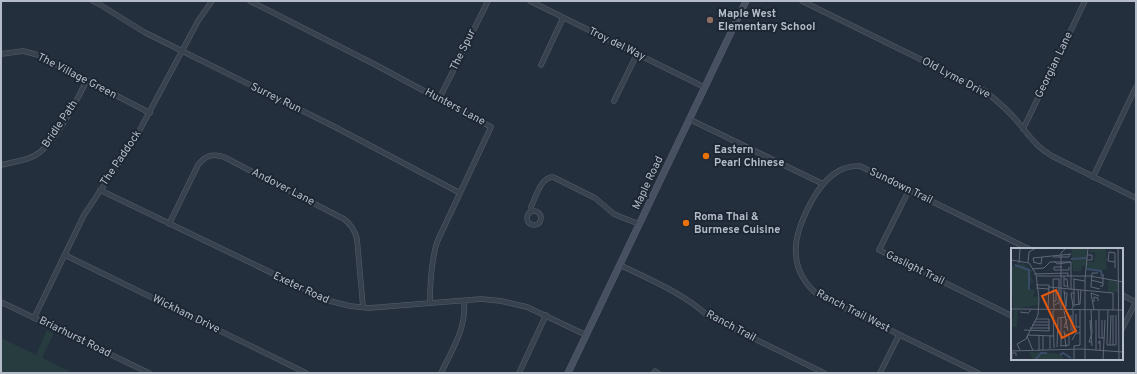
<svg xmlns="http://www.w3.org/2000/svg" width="1137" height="374" font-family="Overpass,sans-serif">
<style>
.green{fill:#263c3f}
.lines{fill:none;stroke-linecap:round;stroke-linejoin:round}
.minor-casing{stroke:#565f6c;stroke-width:5.5}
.secondary-casing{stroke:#565f6c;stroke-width:7}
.minor{stroke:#38414e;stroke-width:4.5}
.secondary{stroke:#465061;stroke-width:6}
.education-dot{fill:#8d6e63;stroke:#1d2633;stroke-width:1.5}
.food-dot{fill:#e8710a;stroke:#1d2633;stroke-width:1.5}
.labels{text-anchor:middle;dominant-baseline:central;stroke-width:4;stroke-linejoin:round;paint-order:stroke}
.poi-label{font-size:11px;font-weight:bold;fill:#b4bcc9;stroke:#1d2633;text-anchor:start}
.street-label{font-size:11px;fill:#b4bcc9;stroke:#1d2633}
.inset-river{fill:none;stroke:#394c67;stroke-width:2}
.inset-road{fill:none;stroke:#5e6776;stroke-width:1}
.view{fill:#e8590c;fill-opacity:0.15;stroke:#e8590c;stroke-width:2}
.inset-edge{fill:none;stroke:#b4bcc9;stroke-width:2}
</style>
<rect width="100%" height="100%" fill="#242f3e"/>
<polygon class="green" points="47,330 54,333 42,358 73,373 1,373 1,338 36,355"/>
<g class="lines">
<g class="minor-casing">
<g id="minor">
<polyline points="93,1 99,4 144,32 335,127 460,193"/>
<path d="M250,1l124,63 117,63 -54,115c-6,20 -7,39 -7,61"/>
<polyline points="530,1 704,87"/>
<path d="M802,1l183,90c11,9 22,18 32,30 12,14 18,25 35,35l84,42"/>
<polyline points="1,54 23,51 38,55 150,113"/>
<polyline points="541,65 563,18"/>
<polyline points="439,99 488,1"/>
<polyline points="614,101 637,54"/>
<polyline points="689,119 823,184"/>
<polyline points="1023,129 1085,1"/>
<path d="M1,165c11,-3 23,-4 33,-9 20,-10 43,-56 53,-76"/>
<polyline points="1093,177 1136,87"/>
<polyline points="100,190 330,301 350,306 369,308 481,299 501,301 527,307 586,335"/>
<polyline points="909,190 879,250 1012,316"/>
<circle cx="534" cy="218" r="7"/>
<path d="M532,211l-1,-4c5,-10 9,-29 22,-30l42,21 19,16 7,3 18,7"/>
<path d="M169,224l29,-59c7,-9 14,-12 26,-8l120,62c8,6 11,12 13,20l6,68"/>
<polyline points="65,255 306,373"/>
<path d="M620,265c31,15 63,28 88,51l116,57"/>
<polyline points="1122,295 1136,302"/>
<polyline points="1,302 149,373"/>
<polyline points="34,318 84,215 136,137 198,21 212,1"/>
<polyline points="1122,329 1136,302"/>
<path d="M441,373c11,-23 26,-46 23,-72"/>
<polyline points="519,373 546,315"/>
<polyline points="654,373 655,371 658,373"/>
<polyline points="880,373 899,335"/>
<path d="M978,373l-160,-78c-13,-11 -21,-23 -22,-40 -3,-24 20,-71 41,-83 7,-5 15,-6 23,-6l169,83"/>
</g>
</g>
<g class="secondary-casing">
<polyline id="secondary" points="568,373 746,1"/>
</g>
<use href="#minor" class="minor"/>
<use href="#secondary" class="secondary"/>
</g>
<circle class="education-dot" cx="710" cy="20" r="4"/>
<g class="food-dot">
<circle cx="706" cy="156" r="4"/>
<circle cx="686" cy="223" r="4"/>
</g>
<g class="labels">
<g class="poi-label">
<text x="718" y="14">Maple West<tspan x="718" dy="13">Elementary School</tspan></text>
<text x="714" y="150">Eastern<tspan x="714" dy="13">Pearl Chinese</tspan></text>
<text x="694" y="217">Roma Thai &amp;<tspan x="694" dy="13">Burmese Cuisine</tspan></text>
</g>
<g class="street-label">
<text transform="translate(617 44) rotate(26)">Troy del Way</text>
<text transform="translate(463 50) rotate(-64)">The Spur</text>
<text transform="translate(1054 65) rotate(-64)">Georgian Lane</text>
<text transform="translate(77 76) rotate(27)">The Village Green</text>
<text transform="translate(956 78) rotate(28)">Old Lyme Drive</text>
<text transform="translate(276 98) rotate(26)">Surrey Run</text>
<text transform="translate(455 107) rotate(28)">Hunters Lane</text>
<text transform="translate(60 124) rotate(-56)">Bridle Path</text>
<text transform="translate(121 158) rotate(-56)">The Paddock</text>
<text transform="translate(648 183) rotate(-65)">Maple Road</text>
<text transform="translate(901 186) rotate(26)">Sundown Trail</text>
<text transform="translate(283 187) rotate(27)">Andover Lane</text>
<text transform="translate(915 268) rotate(26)">Gaslight Trail</text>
<text transform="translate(301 288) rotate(25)">Exeter Road</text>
<text transform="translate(853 311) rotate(27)">Ranch Trail West</text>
<text transform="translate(186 314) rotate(26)">Wickham Drive</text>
<text transform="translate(731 326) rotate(28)">Ranch Trail</text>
<text transform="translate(75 337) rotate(26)">Briarhurst Road</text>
</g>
</g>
<g transform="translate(1011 248)">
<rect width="112" height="112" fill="#242f3e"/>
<path d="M60,0h16l-1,18h-4l-1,5h-8zM80,0h15l1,22 -21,-1 1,-7h6l2,-5v-5l-7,1 4,-4 3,1zM11,15l11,8 -3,3 4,8 -4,2v5l6,1 -3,7 5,-1 1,9 -26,4 -2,-45 2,2zM97,32l10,2v10h-10zM3,62h4l-1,17h-5zM18,104l26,1 7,2 2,5h-31z" fill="#263c3f"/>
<path class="inset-river" d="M60,11l16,-1M4,17l14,5v20M76,21l14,2 1,6M49,107l3,-2 8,5M24,112l6,-7h6"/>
<path class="inset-road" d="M107,0l1,112M42,9h16v-3M0,12l18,3 7,11 3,25 -1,16 -12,24 -9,5 3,6M76,12h5v-5h-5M43,13l3,3 14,-2M17,14l1,-10 7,-4M22,14l8,2 1,-7M23,14l-1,-4 38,-4M104,14l-7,-1 1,-9 6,1v15M8,15l1,-15M51,19h-8v3h15v-3M33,20l6,-6h21M21,21l12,-1M87,25h-6l-1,14 9,2M23,26l34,-1v3M26,28h53l33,6M53,28v10h3M53,31h3l1,9M62,31l12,2M80,32l12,3M25,37h13l-1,25M89,38h3v-12M38,39l64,6v17M25,40l13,1M53,42l2,20M60,42v-28M67,42l1,15M53,45h3l-1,14M42,53h3v-10h-3M83,54v-5l4,1v3M43,57l5,-2v-24h-6l1,32M63,57l6,-1 1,-14M62,58l-2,-13h3M0,61l112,1M50,62v-57l5,-5M60,62l3,-5v-26M62,62v24M80,62l1,23 -3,9h3M83,62l-3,-17 8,3M88,62v28h5M97,62l-1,35h9v-30M42,63l1,37M53,63l4,20M9,64l8,1 3,-3M65,66v13h4M56,71l-3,8 4,1M79,72l2,26M91,72v18M23,74h15M21,77h17M19,80h20M13,82l25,1v-12h-13M53,83l2,16M60,83v-16M16,87l27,1M16,88l6,15M39,88v13M61,92l4,-7h4M88,96v-3h1v9M99,97l1,-30M102,97v-30M49,98l9,-1v-9l-5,-3M50,98v-28M46,99l1,-29 8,-1M32,102v-15M85,102v-30M0,103l70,-2 42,3M28,103v-15M1,112v-7h4v3M63,112v-14l6,-1v-35M74,112v-81l3,-31M92,112l2,-40"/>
<path class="view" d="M45,42l20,41 -14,7 -20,-42z"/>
<rect width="112" height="112" class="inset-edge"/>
</g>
<rect width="1137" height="374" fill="none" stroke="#b4bcc9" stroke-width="4"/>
</svg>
